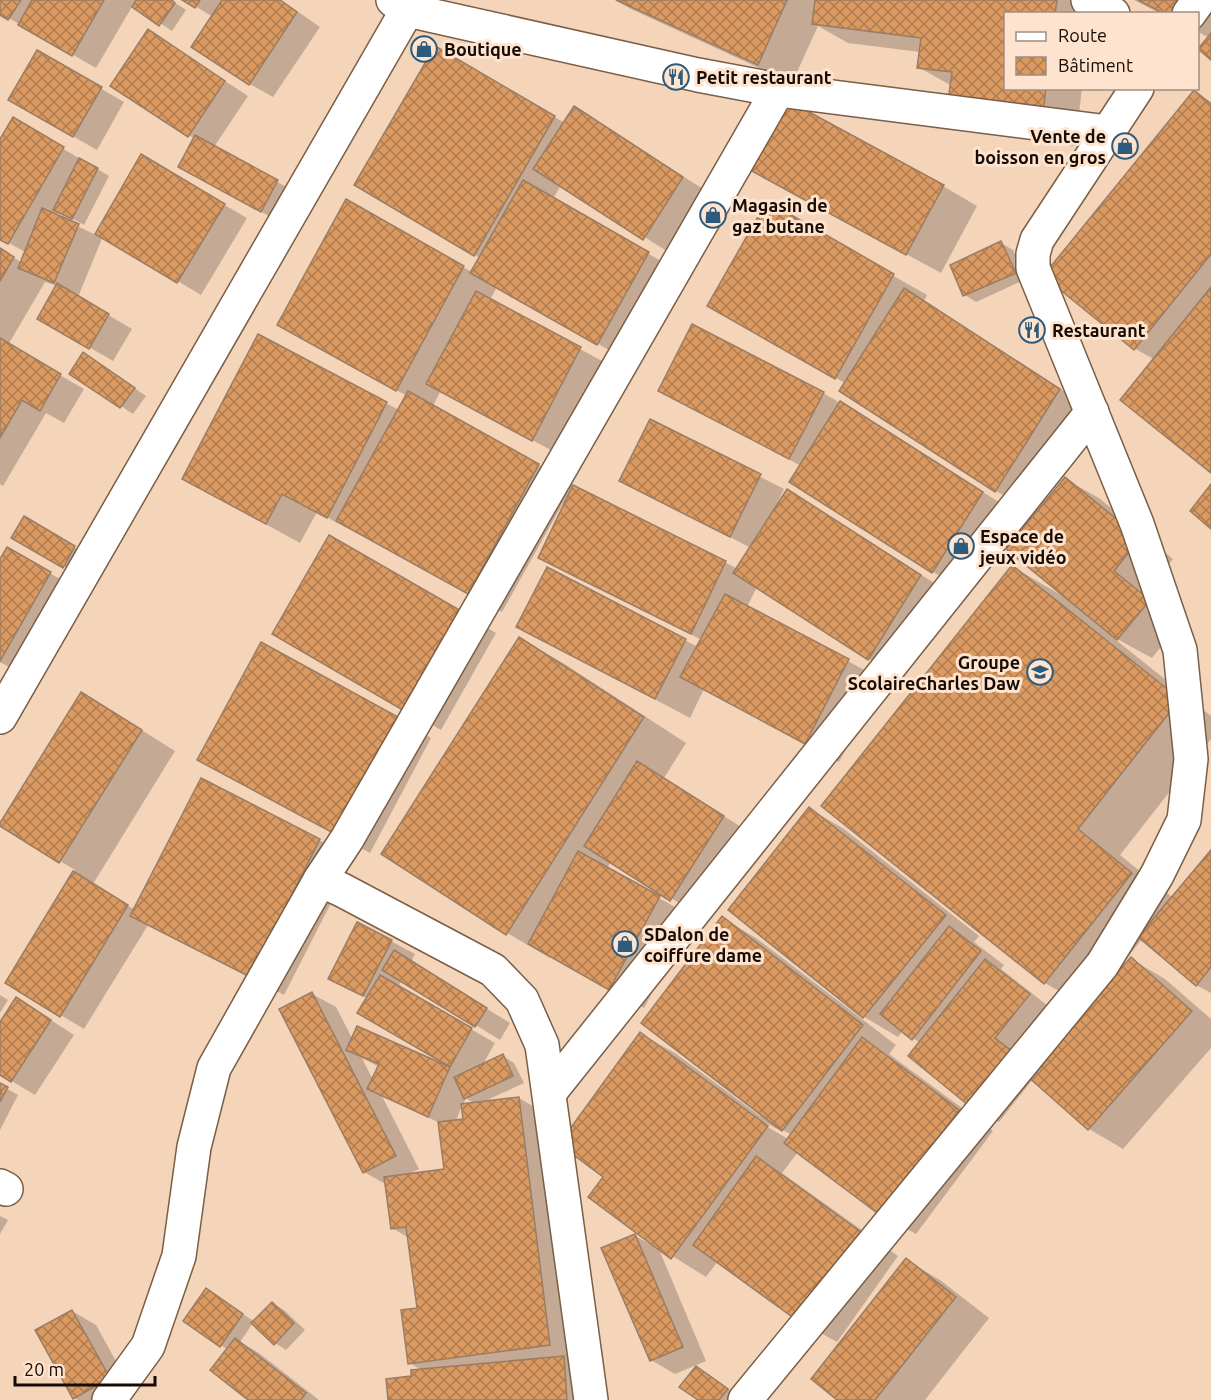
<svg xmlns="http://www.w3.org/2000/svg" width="1211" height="1400" font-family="Ubuntu,sans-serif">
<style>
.shadow{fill:#0003;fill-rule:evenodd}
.building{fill:url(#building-cross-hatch);stroke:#9a7d64;stroke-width:1.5}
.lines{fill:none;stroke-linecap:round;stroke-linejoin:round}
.minor-casing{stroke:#7a5e46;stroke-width:36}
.minor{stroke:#fff;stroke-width:33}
.labels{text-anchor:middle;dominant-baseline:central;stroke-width:6;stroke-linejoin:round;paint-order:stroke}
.poi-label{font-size:18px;font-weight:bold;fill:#170c04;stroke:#fee3ce;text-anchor:start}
</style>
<defs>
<pattern id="building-cross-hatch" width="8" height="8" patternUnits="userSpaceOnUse" patternTransform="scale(1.5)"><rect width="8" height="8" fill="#da9a62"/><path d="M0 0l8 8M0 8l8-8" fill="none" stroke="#b07c4f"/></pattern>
</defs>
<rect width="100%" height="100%" fill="#f5d5ba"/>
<g class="shadow">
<polygon points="0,0 171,0 186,10 172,31 133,5 96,68 0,13"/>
<polygon points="185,0 281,0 320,27 273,97 250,84 213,17"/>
<polygon points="615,0 1079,0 1091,14 1006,14 1006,88 1082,88 1077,131 952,86 918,67 920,52 848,43 818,26 792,83 631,9"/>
<polygon points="1134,0 1211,0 1211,58 1210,38 1198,32 1198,14 1161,14"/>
<polygon points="149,31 248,96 214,147 301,195 285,225 204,180 195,139 113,85"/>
<polygon points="435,48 565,123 574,108 716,197 678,258 561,185 553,199 682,273 632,363 497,287 490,300 615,368 567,459 441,390 433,406 539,465 573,485 572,486 738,569 751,548 621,481 651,421 784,489 775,507 777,508 788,491 955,596 903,679 869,659 757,587 747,607 883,680 839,762 704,689 690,718 518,627 547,569 698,647 702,640 574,577 539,557 565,504 563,503 502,612 362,535 362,536 317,512 300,543 218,498 259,336 399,410 407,396 313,344 346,202 472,272 480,258 356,185"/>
<polygon points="38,52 124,102 97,150 10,100"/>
<polygon points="1194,92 1211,102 1211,471 1155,360 1134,348"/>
<polygon points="13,119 109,176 84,225 59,211 56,216 96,235 142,157 247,218 201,295 103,236 78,297 132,329 113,361 39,318 57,286 45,282 8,345 84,389 64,423 46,413 3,486 0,484 0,249 21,262 25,252 0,238 0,142"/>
<polygon points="943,186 977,206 941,273 786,189"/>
<polygon points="767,204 927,295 924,301 1093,410 1030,510 996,491 845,383 709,306"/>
<polygon points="1001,243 1013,250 1026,279 976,302 965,295"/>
<polygon points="95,361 146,396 133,414 71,373"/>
<polygon points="660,390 823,393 875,423 1016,513 967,591 933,572 801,466"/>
<polygon points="1065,479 1099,498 1173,559 1147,591 1183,620 1152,658 1117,639 1116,640 1211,716 1211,739 1120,855 1173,898 1211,852 1211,993 1196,985 1142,939 1116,972 1118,974 1131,959 1165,979 1211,1019 1211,1048 1123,1149 1089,1129 1033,1079 999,1122 975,1109 920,1043 903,1031 898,1037 861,1015 810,809 844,829 979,936 974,942 1004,965 1001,969 1052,1009 1088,1008 1045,983 823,806 1013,567 1061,595"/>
<polygon points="24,518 86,554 75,573 13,537"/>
<polygon points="330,537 496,633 441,730 274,634"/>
<polygon points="8,549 74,587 23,675 0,662 0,562"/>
<polygon points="520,639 563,663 686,743 664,778 757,837 705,919 611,861 607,869 693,917 644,1008 551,956 550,958 507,933"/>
<polygon points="116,714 175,751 93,884 135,910 319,840 353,860 284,995 148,925 84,1029 7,983 75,870 1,825"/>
<polygon points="397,718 431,738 370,853 233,779"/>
<path d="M722,918l34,20 140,107 -7,9 104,77 -77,103 -34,-19 -84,-63 -16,21 116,83 -61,86 -34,-19 -85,-62 -12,16 -48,-30 48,114 -31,13 -24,-14 -16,-124 17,9 1,-1 -48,-68 -40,-29 35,253h-211l33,-30 -13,-7 9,-54 -9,-71 -17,-10 -5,-43 -23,-13 -52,-178 24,13 17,33 96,27 1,-2 -82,-66 -38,-21 61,-37 24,13 -4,8 99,61 -10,17 -98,-60 -4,7 97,56 -13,23 21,-10 11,7 10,20 -41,19 36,-4 43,25 2,17 77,-106 34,19 85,63 2,-2zM362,1058l17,9 -6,13zM382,1096l58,27 5,47 -36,4 10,-5zM466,1098l9,6 -12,1zM462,1105l3,15 -9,1zM762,1121l19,10v-2l11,6 -4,4 -27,-16z"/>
<polygon points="0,995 8,1000 0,1013"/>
<polygon points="40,1013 74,1035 35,1095 0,1074 0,1025"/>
<polygon points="0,1085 18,1095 0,1130"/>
<polygon points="0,1216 8,1220 0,1234"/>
<polygon points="906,1260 940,1280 989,1318 925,1400 839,1400"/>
<polygon points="207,1290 255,1322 272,1303 284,1310 305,1330 286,1350 275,1343 253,1323 240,1342 259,1353 319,1400 251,1400 228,1350 185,1321"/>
<polygon points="72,1311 96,1325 133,1392 118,1400 78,1400 74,1398"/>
<polygon points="696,1368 708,1374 739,1397 736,1400 701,1400"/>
</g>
<g class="building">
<polygon points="0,0 21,0 8,20 0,15"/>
<polygon points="32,0 104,0 72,56 18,25"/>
<polygon points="136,0 172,0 175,3 159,26 132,7"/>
<polygon points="182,0 200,0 195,8"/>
<polygon points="222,0 280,0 297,12 249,85 191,47"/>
<polygon points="616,0 787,0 758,65"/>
<polygon points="815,0 1057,0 1055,14 1006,14 1006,88 1046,88 1043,112 948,101 952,72 917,68 921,38 812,24"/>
<polygon points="1138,0 1182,0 1176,14 1165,14"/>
<polygon points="148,29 225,81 188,137 110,86"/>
<polygon points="1211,33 1211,60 1198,49"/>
<polygon points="435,46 555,116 474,256 354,185"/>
<polygon points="37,50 102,87 73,137 8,100"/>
<polygon points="1194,90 1211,104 1211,254 1134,350 1043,276"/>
<polygon points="787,100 944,185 906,255 750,170"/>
<polygon points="574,106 683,177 643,240 533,169"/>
<polygon points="13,117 64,147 8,244 0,240 0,139"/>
<polygon points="195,135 278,180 261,212 178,167"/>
<polygon points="141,154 225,204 177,283 95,234"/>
<polygon points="79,158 98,168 72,219 53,210"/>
<polygon points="523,180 649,252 597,345 470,273"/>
<polygon points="346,199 464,266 396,391 277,325"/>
<polygon points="767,201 894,274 835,379 707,306"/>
<polygon points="42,208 79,224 54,283 18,268"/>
<polygon points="1001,241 1016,273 963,296 950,265"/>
<polygon points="0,248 14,257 0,281"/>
<polygon points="57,283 109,314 89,349 37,319"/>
<polygon points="1211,287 1211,473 1120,400"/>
<polygon points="904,288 1060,389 995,492 839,391"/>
<polygon points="476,291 581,347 532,441 426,384"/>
<polygon points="692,324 824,392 789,459 658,391"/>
<polygon points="258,334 387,402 327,518 282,494 266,524 182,479"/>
<polygon points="0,338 61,374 40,411 22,400 0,438"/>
<polygon points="83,352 135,388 120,408 69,374"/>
<polygon points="408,391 539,464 468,594 336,521"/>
<polygon points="840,401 983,492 932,573 789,482"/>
<polygon points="650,419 761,474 730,537 619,481"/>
<polygon points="1065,477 1140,538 1114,571 1150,600 1117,640 1006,549"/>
<polygon points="1211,484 1211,529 1190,511"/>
<polygon points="573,485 726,561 691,634 538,558"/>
<polygon points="787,489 921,575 868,660 733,573"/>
<polygon points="24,516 75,546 63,568 11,538"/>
<polygon points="329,535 463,612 406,712 272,634"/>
<polygon points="7,547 51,572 0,661 0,559"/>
<polygon points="1012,565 1180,699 1078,829 1132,873 1044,984 821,806"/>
<polygon points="547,567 686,639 655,699 516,627"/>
<polygon points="725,594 849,659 805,744 680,677"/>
<polygon points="519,637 644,717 506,935 381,854"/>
<polygon points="261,642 398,717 335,834 197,760"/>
<polygon points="81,692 142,730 59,863 0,826 0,823"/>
<polygon points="637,761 724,816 670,901 584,846"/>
<polygon points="201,778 320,839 250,977 130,916"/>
<polygon points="809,807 946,915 863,1018 728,910"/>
<polygon points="1211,850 1211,967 1196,986 1138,937"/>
<polygon points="578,851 660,896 609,990 528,944"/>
<polygon points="73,871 128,905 60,1017 5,983"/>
<polygon points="722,916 863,1025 782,1131 641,1023"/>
<polygon points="357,922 392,940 363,996 328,979"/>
<polygon points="949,926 981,951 912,1040 880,1014"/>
<polygon points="394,950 487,1008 475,1027 382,970"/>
<polygon points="1131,957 1192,1011 1088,1130 1027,1076"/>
<polygon points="985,959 1030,994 995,1038 1017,1055 974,1110 908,1056"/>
<polygon points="380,975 472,1028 450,1067 357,1013"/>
<polygon points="312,992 396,1156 363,1173 279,1009"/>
<polygon points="16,997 51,1020 11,1082 0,1075 0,1022"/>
<polygon points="357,1026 450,1067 428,1117 367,1089 379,1064 346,1050"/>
<polygon points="640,1032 768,1126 671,1259 588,1197 603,1177 559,1144"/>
<polygon points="862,1037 959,1110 881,1216 784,1143"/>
<polygon points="503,1054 513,1076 464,1099 454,1077"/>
<polygon points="0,1083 8,1087 0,1102"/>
<polygon points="519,1097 550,1345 408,1364 401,1310 417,1308 406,1227 391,1229 384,1177 444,1169 438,1122 463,1119 461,1104"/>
<polygon points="756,1156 865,1235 802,1324 693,1245"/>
<polygon points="635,1234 683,1347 650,1361 601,1248"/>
<polygon points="906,1258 956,1297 875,1400 837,1400 811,1379"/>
<polygon points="206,1288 243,1314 220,1347 183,1321"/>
<polygon points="272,1302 294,1323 274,1345 251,1323"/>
<polygon points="72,1310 110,1378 73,1399 35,1330"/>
<polygon points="235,1338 306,1393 301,1400 248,1400 210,1370"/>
<polygon points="564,1356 567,1400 388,1400 386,1379 411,1376 411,1370"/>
<polygon points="696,1366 728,1389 719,1400 698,1400 679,1387"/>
</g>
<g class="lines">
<g class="minor-casing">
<g id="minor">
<polyline points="393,0 407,10 698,75 778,90 1108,132"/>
<polyline points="1088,0 1113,14"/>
<polyline points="1189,14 1199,0"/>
<polyline points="0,717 413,0"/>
<polyline points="320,880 342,890 493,970 522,1000 542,1045 591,1400"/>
<polyline points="550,1092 1092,412"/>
<polyline points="0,1186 6,1189"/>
<polyline points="109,1400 148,1346 179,1256 194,1147 214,1068 320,880 347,839 778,90"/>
<polyline points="745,1400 1102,965 1157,875 1184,820 1191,759 1180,650 1137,524 1033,268 1033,254 1037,240 1137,88"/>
</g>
</g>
<use href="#minor" class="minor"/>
</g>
<defs>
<g id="shop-ring" transform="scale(1.35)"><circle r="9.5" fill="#fee3ce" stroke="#2e5b7b" stroke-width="1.5"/><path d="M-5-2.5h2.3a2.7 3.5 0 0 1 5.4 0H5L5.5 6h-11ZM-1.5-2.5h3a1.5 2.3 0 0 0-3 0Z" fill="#2e5b7b"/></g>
<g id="restaurant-ring" transform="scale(1.35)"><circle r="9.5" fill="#fee3ce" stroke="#2e5b7b" stroke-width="1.5"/><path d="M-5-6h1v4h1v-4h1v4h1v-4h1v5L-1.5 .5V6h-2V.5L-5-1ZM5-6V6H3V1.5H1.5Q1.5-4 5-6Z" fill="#2e5b7b"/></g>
<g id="school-ring" transform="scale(1.35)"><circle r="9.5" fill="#fee3ce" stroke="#2e5b7b" stroke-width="1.5"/><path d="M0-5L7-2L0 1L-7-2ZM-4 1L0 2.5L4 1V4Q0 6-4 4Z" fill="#2e5b7b"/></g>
</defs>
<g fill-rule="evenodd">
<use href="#shop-ring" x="424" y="49"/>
<use href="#restaurant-ring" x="676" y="77"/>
<use href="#shop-ring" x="1125" y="146"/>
<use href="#shop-ring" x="713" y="215"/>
<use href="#restaurant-ring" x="1032" y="330"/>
<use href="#shop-ring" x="961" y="546"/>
<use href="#school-ring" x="1040" y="672"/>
<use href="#shop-ring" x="625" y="944"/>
</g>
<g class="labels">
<g class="poi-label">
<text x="444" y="49">Boutique</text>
<text x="696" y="77">Petit restaurant</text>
<text x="1106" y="136" text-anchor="end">Vente de<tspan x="1106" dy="21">boisson en gros</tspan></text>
<text x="732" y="205">Magasin de<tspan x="732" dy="21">gaz butane</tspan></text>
<text x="1052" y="330">Restaurant</text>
<text x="980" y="536">Espace de<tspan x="980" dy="21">jeux vidéo</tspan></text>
<text x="1020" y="662" text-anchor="end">Groupe<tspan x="1020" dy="21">ScolaireCharles Daw</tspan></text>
<text x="644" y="934">SDalon de<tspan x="644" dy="21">coiffure dame</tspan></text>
</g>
</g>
<rect x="1004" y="12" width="195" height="78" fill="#fee3ce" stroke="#a28d7d" stroke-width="1.5"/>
<rect x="1016" y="32" width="30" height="9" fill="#ffffff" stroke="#a28d7d" stroke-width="1.5"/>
<text x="1058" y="42" font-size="18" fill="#170c04">Route</text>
<rect x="1016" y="57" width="30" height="18" fill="url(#building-cross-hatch)" stroke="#a28d7d" stroke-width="1.5"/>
<text x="1058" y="72" font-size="18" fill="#170c04">Bâtiment</text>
<path d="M15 1376v9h140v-9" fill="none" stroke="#170c04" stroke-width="3"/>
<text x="24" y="1376" font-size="18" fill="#170c04" stroke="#fee3ce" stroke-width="4.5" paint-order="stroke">20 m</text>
</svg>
